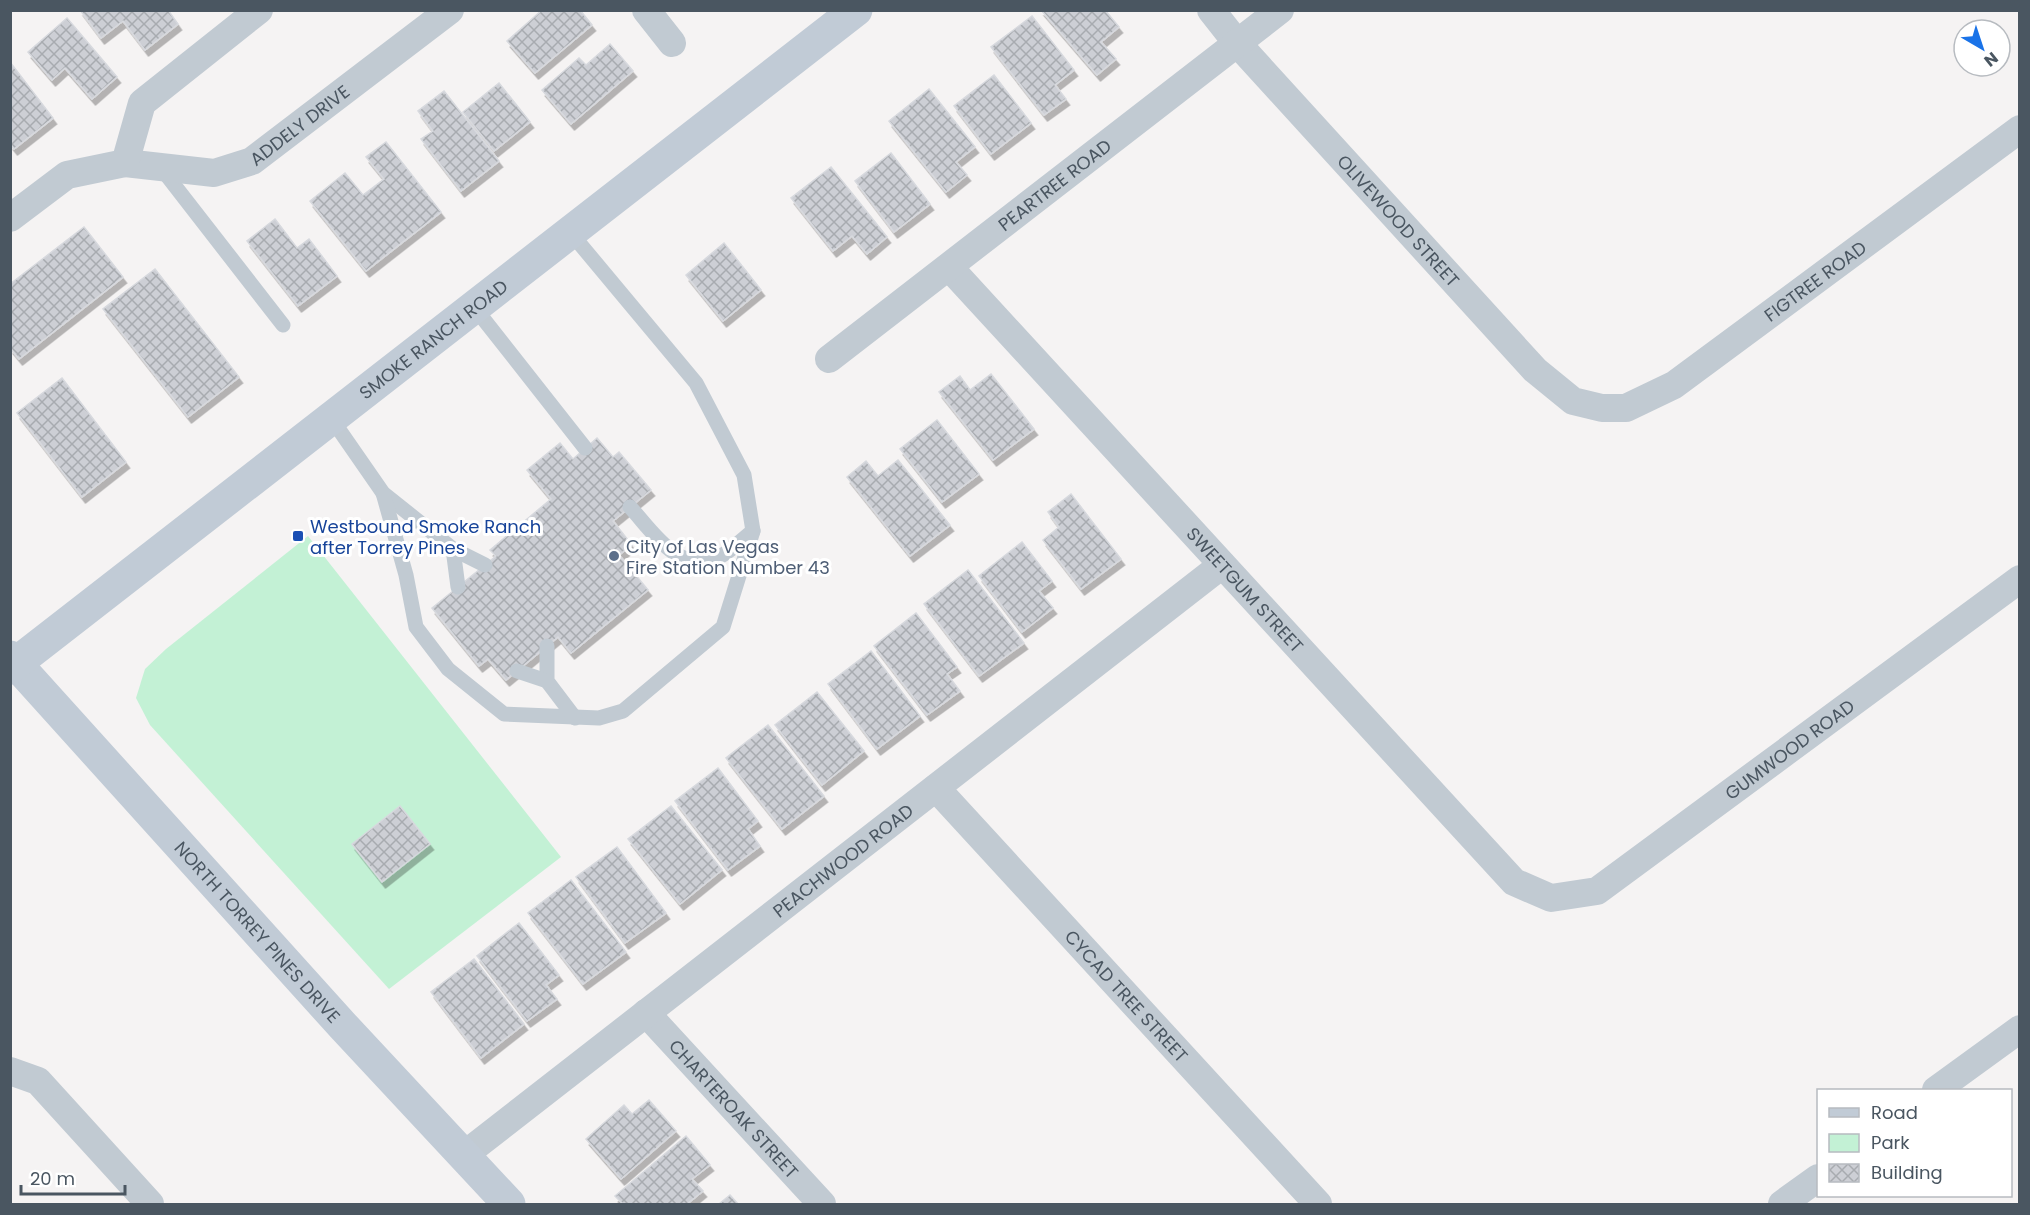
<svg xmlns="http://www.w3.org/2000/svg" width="2030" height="1215" font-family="Poppins,sans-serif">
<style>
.green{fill:#c3f1d5}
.building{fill:url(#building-cross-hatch);stroke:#d7d9de;stroke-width:1.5;filter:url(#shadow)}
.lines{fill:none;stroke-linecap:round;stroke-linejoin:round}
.service{stroke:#c1cad2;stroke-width:15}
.minor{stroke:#c1cad2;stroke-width:28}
.secondary{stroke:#c1cbd6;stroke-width:33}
.transit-dot{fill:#1a4fb4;stroke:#fff;stroke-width:2}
.service-dot{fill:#5c6f8a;stroke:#fff;stroke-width:2}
.labels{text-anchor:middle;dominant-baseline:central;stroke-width:6;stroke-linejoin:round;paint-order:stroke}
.street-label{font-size:18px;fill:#4a5661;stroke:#fff}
.transit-label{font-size:18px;fill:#164399;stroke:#fff;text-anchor:start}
.service-label{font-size:18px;fill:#4e5e75;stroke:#fff;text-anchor:start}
</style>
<defs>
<pattern id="building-cross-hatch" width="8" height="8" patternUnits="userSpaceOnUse" patternTransform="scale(1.5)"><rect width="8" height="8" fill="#cdcfd5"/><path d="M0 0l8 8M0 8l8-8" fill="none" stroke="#a8abb0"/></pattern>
<filter id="shadow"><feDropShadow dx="3.5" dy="6" stdDeviation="0" flood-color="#0004"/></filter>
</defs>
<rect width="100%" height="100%" fill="#f5f3f3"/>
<polygon class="green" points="308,536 561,857 389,989 150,725 136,698 145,669 166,649"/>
<g class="building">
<polygon points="80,10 168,10 178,24 145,50 123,21 101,38"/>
<polygon points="542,10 580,10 592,25 535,73 507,41"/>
<polygon points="1041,10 1105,10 1119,27 1101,42 1116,59 1097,75"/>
<polygon points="1032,16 1074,70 1055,85 1066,99 1044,115 991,47"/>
<polygon points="67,18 117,77 92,99 65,68 52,80 28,52"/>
<polygon points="610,44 633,71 571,124 542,90 579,58 586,65"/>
<polygon points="10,62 53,118 14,149 10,144"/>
<polygon points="994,75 1031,123 991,154 954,106"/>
<polygon points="499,83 530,122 494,151 463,112"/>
<polygon points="929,89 975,147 956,162 967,175 946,192 889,121"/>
<polygon points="444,91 499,161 461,191 421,139 433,131 418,111"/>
<polygon points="386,142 441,212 366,271 310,201 345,173 363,195 384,179 366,157"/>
<polygon points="891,153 930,204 894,232 855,181"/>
<polygon points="831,167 887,237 867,254 852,236 833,251 791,198"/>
<polygon points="275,219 297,248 309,239 337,276 298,306 247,241"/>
<polygon points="84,227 123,277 19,359 10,348 10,284"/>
<polygon points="724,243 761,290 723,321 686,275"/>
<polygon points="155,269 239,377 188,417 103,309"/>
<polygon points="991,374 1034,429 993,460 939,392 960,376 970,390"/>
<polygon points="62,378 126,462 82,497 17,413"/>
<polygon points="937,420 979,474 942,502 900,449"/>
<polygon points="597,438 613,457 619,452 651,490 613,521 632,545 619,555 648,590 571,653 558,637 506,680 488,659 479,666 432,608 496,556 490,550 551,499 527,470 560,443 573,459"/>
<polygon points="898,460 950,525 910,556 847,477 866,461 878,476"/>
<polygon points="1071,494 1121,559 1081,589 1043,540 1059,527 1048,512"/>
<polygon points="1022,542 1052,581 1039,591 1053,608 1022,632 979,576"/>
<polygon points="968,570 1024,643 979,676 924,604"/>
<polygon points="916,613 957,667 947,674 960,691 927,715 874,646"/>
<polygon points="871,651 920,716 877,749 828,684"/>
<polygon points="817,692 864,751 822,785 775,725"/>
<polygon points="768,725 824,796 782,829 726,758"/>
<polygon points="718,768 758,821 748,829 760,846 728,870 675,801"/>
<polygon points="400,806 430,844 382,882 352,844"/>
<polygon points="671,806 722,870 680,904 628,839"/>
<polygon points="617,847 666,913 625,943 576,877"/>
<polygon points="571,880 626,952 583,984 528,913"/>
<polygon points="519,923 559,975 546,985 557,999 527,1021 477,956"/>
<polygon points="474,959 524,1024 481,1058 431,992"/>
<polygon points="649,1100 676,1131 621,1179 586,1139 624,1105 632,1114"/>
<polygon points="686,1136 710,1165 692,1179 703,1191 687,1204 623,1204 615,1196"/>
<polygon points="730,1195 738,1204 719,1204"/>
</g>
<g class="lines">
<g class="service">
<polyline points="161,168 283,325"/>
<polyline points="474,307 585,448"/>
<polyline points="331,418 383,493 453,549 485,565"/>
<polyline points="383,493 406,575 416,627 448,669 504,714 599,718 623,711 723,627 753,531 744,475 696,383 570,232"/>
<path d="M630,507c23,25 47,65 85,52 14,-5 27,-20 38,-28"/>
<polyline points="453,549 458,587"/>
<polyline points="547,646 547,681 575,718"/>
<polyline points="517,671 547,681"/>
</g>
<g class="minor">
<polyline points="646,10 672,43"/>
<path id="s1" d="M1211,10l26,33 298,327 38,31 29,7h24l48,-23 346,-256"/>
<path id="s2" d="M125,163l89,10 38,-12 198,-151"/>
<polyline points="10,218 67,175 125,163 142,103 259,10"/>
<path id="s3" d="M949,267l565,615 37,16 46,-7 423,-312"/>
<path id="s4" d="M829,359l451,-349"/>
<path id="s5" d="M936,788l382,416"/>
<path id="s6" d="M646,1013l176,191"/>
<polyline points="10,1071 38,1081 150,1204"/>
<polyline points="1936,1090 2020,1029"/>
<path id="s7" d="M464,1155l758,-590"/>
<polyline points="1782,1204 1818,1178"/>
</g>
<g class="secondary">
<path id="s8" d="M10,657l333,369 166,178"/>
<path id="s9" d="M10,668l846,-658"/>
</g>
</g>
<rect class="transit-dot" x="292" y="530" width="12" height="12" rx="3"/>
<circle class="service-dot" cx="614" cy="556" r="6"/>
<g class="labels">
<g class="street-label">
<text stroke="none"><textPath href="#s2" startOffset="189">ADDELY DRIVE</textPath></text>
<text stroke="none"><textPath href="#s4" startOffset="285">PEARTREE ROAD</textPath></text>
<text stroke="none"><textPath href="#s1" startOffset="282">OLIVEWOOD STREET</textPath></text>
<text stroke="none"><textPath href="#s1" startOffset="816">FIGTREE ROAD</textPath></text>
<text stroke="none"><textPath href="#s9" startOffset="536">SMOKE RANCH ROAD</textPath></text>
<text stroke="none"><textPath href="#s3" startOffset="438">SWEETGUM STREET</textPath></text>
<text stroke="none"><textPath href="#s3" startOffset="1161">GUMWOOD ROAD</textPath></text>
<text stroke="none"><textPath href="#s7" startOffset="480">PEACHWOOD ROAD</textPath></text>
<text stroke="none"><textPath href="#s8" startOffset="370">NORTH TORREY PINES DRIVE</textPath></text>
<text stroke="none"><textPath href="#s5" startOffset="282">CYCAD TREE STREET</textPath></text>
<text stroke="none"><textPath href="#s6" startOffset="130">CHARTEROAK STREET</textPath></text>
</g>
<g class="transit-label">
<text x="310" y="526">Westbound Smoke Ranch<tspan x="310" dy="21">after Torrey Pines</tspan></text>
</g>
<g class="service-label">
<text x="626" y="546">City of Las Vegas<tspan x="626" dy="21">Fire Station Number 43</tspan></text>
</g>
</g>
<rect width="2030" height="1215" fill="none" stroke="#4a5661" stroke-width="24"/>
<rect x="1817" y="1089" width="195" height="108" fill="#ffffff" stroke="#b7bbc0" stroke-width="1.5"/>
<rect x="1829" y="1108" width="30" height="9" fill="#c1cbd6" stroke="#b7bbc0" stroke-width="1.5"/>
<text x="1871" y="1119" font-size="18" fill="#4a5661">Road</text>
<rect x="1829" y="1134" width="30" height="18" fill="#c3f1d5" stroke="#b7bbc0" stroke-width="1.5"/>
<text x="1871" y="1149" font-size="18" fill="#4a5661">Park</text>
<rect x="1829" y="1164" width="30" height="18" fill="url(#building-cross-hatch)" stroke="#b7bbc0" stroke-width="1.5"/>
<text x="1871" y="1179" font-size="18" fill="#4a5661">Building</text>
<g transform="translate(1982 48) rotate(141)"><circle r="28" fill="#ffffff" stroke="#b7bbc0" stroke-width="1.5"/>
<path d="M0-4.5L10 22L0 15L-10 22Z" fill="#1a73e8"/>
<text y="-9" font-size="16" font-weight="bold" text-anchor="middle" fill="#4a5661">N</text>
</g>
<path d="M21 1185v9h104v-9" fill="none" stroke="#4a5661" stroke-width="3"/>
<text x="30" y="1185" font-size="18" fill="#4a5661" stroke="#ffffff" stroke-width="4.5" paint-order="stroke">20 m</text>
</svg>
